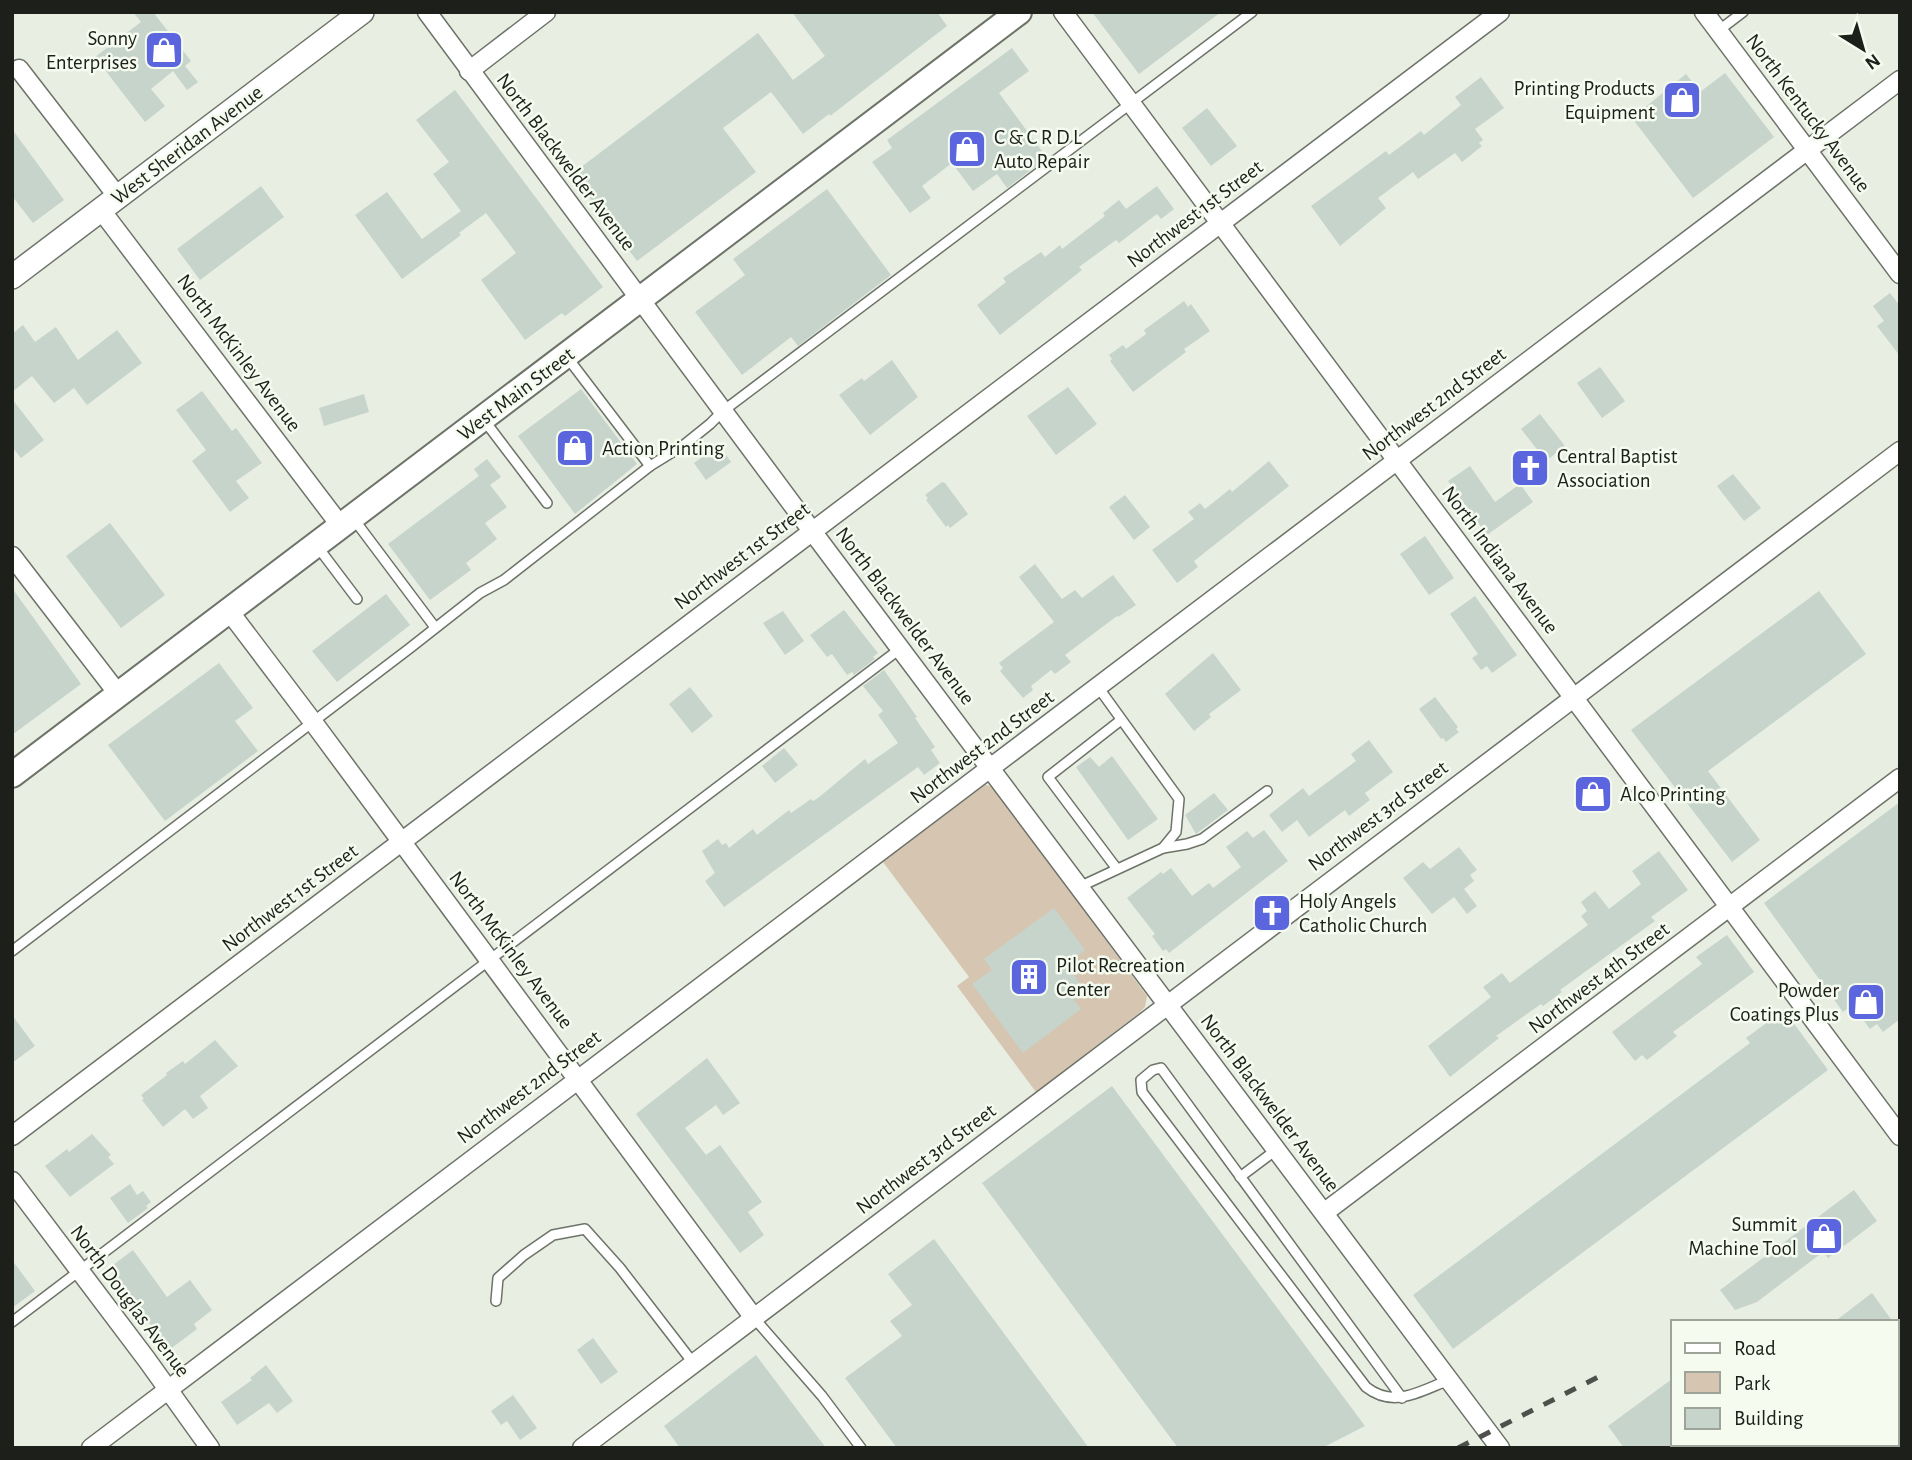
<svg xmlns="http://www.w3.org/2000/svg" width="1912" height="1460" font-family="'Alegreya Sans',sans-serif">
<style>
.green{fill:#d6c5b0}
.building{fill:#c7d4cc}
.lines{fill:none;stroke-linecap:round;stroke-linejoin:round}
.service-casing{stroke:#6d7368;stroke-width:12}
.minor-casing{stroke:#6d7368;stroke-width:21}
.tertiary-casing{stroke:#6d7368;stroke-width:26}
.secondary-casing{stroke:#6d7368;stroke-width:28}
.service{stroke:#fff;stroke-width:9}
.minor{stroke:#fff;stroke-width:18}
.tertiary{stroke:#fff;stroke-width:23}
.secondary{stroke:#fff;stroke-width:24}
.rail{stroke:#4e514b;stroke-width:5;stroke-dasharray:12 12;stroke-linecap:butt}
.labels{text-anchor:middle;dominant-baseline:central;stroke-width:5;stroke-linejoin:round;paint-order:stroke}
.poi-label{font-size:21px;fill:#1d1f1a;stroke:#f5fcef;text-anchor:start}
.street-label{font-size:21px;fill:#1d1f1a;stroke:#f5fcef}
</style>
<rect width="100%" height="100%" fill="#e8eee2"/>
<polygon class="green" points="985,785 992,786 1147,996 1145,1007 1139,1013 1036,1092 957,986 969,977 883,862"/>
<g class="building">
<polygon points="133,12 153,12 191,61 185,66 198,82 187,90 173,71 151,89 165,106 145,122 95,57 141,22"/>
<polygon points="792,12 937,12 947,26 830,116 829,114 803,134 771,92 723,128 756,172 637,261 572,174 758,33 793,80 825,56"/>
<polygon points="1092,12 1221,12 1139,74"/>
<polygon points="1012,48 1029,71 999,93 1047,158 1007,188 997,174 973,191 952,163 922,186 931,198 910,213 872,162 892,148 887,140"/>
<polygon points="1725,73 1774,137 1693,198 1632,118 1686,74 1700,92"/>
<polygon points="1481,77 1504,108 1475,129 1483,140 1479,143 1482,146 1462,162 1455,153 1418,179 1413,172 1378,198 1386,208 1340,246 1311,206 1386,151 1389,155 1421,131 1424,135 1461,105 1455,97"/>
<polygon points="455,90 603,287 565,316 562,313 525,340 481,280 516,253 486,213 459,233 461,235 402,279 355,215 387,192 422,239 461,211 433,174 449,162 416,120"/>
<polygon points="1207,108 1237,146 1211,166 1182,128"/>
<polygon points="12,129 64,200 33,223 12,196"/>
<polygon points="261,186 284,217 200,280 177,249"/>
<polygon points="1157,186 1174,209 1161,219 1157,214 1119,243 1116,240 1079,267 1082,270 1000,335 977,305 1006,282 1003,278 1041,252 1045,257 1060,245 1062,249 1105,216 1103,213 1119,200 1126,209"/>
<polygon points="827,189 891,275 798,346 791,337 742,375 695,312 745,275 733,259"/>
<polygon points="1890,293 1900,306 1900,356 1877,326 1884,321 1873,306"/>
<polygon points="1184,301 1188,307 1191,304 1210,331 1184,349 1186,352 1133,392 1110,361 1112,359 1109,355 1123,345 1126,349 1146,334 1144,330"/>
<polygon points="23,325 35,342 56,327 78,360 117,330 142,363 87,405 74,388 54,403 32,376 12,392 12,334"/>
<polygon points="892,360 918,397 870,435 839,395 862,378 864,381"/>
<polygon points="1600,367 1625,401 1602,418 1577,383"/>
<polygon points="1068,387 1097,424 1056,455 1027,416"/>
<polygon points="581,389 637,464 575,514 518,436"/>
<polygon points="202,391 232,431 236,428 262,463 236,481 249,498 230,512 192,461 206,450 176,410"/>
<polygon points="364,394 369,412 324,426 319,408"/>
<polygon points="12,399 44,440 21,458 12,447"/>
<polygon points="1540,414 1565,446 1546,461 1521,429"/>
<polygon points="719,445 731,462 706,480 694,463"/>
<polygon points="487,459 501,477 490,485 507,507 485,523 497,539 466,563 471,570 430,600 388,544 479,476 474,469"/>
<polygon points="1269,461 1289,486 1194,561 1198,567 1177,583 1152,550 1194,519 1188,512 1200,503 1205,509 1230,489 1232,492"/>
<polygon points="1470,466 1495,502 1520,484 1533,502 1487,535 1448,481"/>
<polygon points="1733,474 1761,508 1744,521 1717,486"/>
<polygon points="942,482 945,483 968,514 950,528 948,525 946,527 926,500 928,498 925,495"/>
<polygon points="1125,495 1150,527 1134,540 1109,507"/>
<polygon points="110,523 165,595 121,628 66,556"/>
<polygon points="1425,536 1454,578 1429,595 1400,554"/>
<polygon points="1035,564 1062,599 1075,590 1082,598 1113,575 1136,605 1118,617 1117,616 1065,655 1071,662 1055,674 1051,670 1031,686 1033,690 1023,698 1000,671 1003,668 999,663 1054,622 1019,577"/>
<polygon points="12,588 81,684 12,735"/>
<polygon points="1819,591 1866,654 1708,771 1760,840 1732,862 1631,730"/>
<polygon points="386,594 410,625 337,682 312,651"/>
<polygon points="1475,596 1517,655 1492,673 1487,666 1481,670 1472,658 1478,654 1450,614"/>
<polygon points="844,610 878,653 873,657 875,659 854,675 852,672 847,675 832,654 827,657 810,635"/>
<polygon points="783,611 804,641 785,655 763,623"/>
<polygon points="1213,653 1241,690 1209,714 1211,717 1194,731 1165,694"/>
<polygon points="219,663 253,708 235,721 258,751 165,821 108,745"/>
<polygon points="884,670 917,717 915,718 935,747 931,750 940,763 924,775 918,767 724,907 705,881 715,873 702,851 718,839 722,845 726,843 729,848 753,829 757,835 789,810 791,813 811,799 813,801 818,798 865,759 868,764 898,743 878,715 883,711 863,686"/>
<polygon points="690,687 713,716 692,733 669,704"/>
<polygon points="1435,697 1458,727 1456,729 1459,732 1446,742 1443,738 1441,739 1419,709"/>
<polygon points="1369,740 1393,772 1365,793 1370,800 1349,816 1345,810 1309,837 1297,820 1282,832 1269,815 1303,788 1309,796 1356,761 1351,754"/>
<polygon points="784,748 798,765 775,783 762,766"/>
<polygon points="1112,756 1158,819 1128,840 1076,767 1090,757 1099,767"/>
<polygon points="1214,793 1228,810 1196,834 1185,815"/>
<polygon points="1900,802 1900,1019 1883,1032 1877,1024 1870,1029 1852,1005 1843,1012 1764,903"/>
<polygon points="1264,830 1288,861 1169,953 1166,949 1163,951 1152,936 1155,934 1127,898 1161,872 1163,874 1171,868 1192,896 1209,883 1213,888 1241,867 1226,847 1247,831 1253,838"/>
<polygon points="1459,847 1477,870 1470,875 1474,881 1464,889 1477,906 1467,914 1454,897 1432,914 1403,878 1423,862 1430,869"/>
<polygon points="1659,851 1688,890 1651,917 1655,921 1560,990 1562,992 1543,1006 1541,1004 1496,1036 1499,1038 1450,1077 1428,1046 1491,997 1483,987 1502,973 1510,983 1588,925 1581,916 1587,911 1581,902 1595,891 1609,909 1641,884 1632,871"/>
<polygon points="1054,908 1085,950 1066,965 1086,991 1074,1000 1081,1009 1023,1053 972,984 992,970 984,959"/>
<polygon points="1727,935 1754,972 1673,1032 1677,1036 1647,1060 1642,1055 1635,1061 1612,1032 1702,964 1696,957"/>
<polygon points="1784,1010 1828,1070 1453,1349 1413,1295 1750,1043 1746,1038"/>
<polygon points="12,1015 35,1046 12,1063"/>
<polygon points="215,1040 238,1066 200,1096 208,1108 193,1119 185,1109 163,1127 142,1100 144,1099 141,1095 167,1075 166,1073 183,1061 185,1064"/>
<polygon points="707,1058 740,1103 723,1115 716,1105 685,1128 706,1155 720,1145 762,1202 748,1212 764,1235 740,1253 636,1114"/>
<polygon points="1112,1086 1365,1426 1322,1448 1178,1448 982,1183"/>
<polygon points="92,1134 111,1155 108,1157 114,1164 70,1197 45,1166 67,1149 69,1152"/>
<polygon points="130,1184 137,1195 143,1191 151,1202 146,1206 148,1208 128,1223 110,1198"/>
<polygon points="1854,1190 1877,1221 1828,1258 1823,1252 1757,1302 1735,1310 1720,1290"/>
<polygon points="934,1239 1089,1448 897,1448 845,1378 902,1336 890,1321 912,1305 888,1274"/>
<polygon points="133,1250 167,1297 190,1280 212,1310 194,1324 197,1329 169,1350 109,1268"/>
<polygon points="12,1260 35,1291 12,1308"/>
<polygon points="1872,1293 1893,1322 1834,1322"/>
<polygon points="593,1338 618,1372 601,1384 577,1350"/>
<polygon points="756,1355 826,1448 680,1448 664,1426"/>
<polygon points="266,1365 293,1401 277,1413 269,1403 237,1425 221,1402 252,1380 250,1378"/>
<polygon points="1672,1379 1672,1448 1624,1448 1608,1426"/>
<polygon points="513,1395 537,1428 520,1440 507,1421 501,1425 491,1411"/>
</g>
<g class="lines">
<g class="service-casing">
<g id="service">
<polyline points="1718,31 1743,12"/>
<polyline points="567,357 650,466"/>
<polyline points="484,420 547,503"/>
<polyline points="353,518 434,626"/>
<polyline points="317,546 357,599"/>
<polyline points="1163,848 1187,844 1202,839 1267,791"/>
<polyline points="1117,869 1048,777 1121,720"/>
<polyline points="1079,887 1163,848 1176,832 1179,799 1098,687"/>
<polyline points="12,951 410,648 480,593 504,580 650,466 684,445 710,424 723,411 1252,12"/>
<polyline points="1240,1177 1276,1150"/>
<polyline points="496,1301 498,1278 524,1255 553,1235 585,1229 620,1268 694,1364"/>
<polyline points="754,1318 822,1396 861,1448"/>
<polyline points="12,1322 901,648"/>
<path d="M1402,1398l-241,-330 -8,2 -12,10 1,12 224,295c28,22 54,4 83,-7"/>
</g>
</g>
<g class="minor-casing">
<g id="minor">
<polyline points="427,12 812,531 1500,1448"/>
<polyline points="1063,12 1900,1136"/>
<polyline points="1704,12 1900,274"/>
<polyline points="19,69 118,197"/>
<polyline points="469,71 546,12"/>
<polyline points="101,210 340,525"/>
<polyline points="12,556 119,695"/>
<polyline points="229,611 313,722 754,1318"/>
<polyline points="12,1136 1500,12"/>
<polyline points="12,1181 147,1360 210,1448"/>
<polyline points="1325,1212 1900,778"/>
<polyline points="91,1448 1900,80"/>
<polyline points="582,1448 1900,451"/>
</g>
</g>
<g class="tertiary-casing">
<polyline id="tertiary" points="12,277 362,12"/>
</g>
<g class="secondary-casing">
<polyline id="secondary" points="12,775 1019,12"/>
</g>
<use href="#service" class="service"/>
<use href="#minor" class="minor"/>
<use href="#tertiary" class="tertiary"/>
<use href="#secondary" class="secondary"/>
<polyline class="rail" points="1458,1448 1606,1373"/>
</g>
<defs>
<g id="shop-square" transform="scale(2.0125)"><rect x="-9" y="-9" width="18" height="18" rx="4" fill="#5b65dd" stroke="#f5fcef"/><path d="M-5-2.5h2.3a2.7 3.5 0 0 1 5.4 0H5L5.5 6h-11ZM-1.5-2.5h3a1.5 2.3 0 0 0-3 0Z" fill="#fff"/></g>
<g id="church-square" transform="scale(2.0125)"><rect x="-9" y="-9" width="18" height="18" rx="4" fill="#5b65dd" stroke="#f5fcef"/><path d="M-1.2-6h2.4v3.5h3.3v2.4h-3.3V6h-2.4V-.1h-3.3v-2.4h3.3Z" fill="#fff"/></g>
<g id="building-square" transform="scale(2.0125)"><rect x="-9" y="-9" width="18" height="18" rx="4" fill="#5b65dd" stroke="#f5fcef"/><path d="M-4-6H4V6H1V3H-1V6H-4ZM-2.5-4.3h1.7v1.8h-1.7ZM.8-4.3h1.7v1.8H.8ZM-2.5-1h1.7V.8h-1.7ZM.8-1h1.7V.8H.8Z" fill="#fff"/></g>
</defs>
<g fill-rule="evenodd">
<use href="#shop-square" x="164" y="50"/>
<use href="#shop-square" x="1682" y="100"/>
<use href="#shop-square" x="967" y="149"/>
<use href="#shop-square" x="575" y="448"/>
<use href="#church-square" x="1530" y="468"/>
<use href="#shop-square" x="1593" y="794"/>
<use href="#church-square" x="1272" y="913"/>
<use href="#building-square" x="1029" y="977"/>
<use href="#shop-square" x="1866" y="1002"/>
<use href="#shop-square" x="1824" y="1236"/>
</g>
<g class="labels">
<g class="poi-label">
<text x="137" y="38" text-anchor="end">Sonny<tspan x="137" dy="24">Enterprises</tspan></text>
<text x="1655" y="88" text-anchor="end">Printing Products<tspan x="1655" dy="24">Equipment</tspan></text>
<text x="994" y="137">C &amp; C R D L<tspan x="994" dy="24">Auto Repair</tspan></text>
<text x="602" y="448">Action Printing</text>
<text x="1557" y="456">Central Baptist<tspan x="1557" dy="24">Association</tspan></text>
<text x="1620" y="794">Alco Printing</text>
<text x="1299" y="901">Holy Angels<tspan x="1299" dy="24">Catholic Church</tspan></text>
<text x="1056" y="965">Pilot Recreation<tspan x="1056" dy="24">Center</tspan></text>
<text x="1839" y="990" text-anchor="end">Powder<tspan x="1839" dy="24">Coatings Plus</tspan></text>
<text x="1797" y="1224" text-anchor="end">Summit<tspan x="1797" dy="24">Machine Tool</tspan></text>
</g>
<g class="street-label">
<text transform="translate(1808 113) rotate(53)">North Kentucky Avenue</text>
<text transform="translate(187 145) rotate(-37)">West Sheridan Avenue</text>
<text transform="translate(566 162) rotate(53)">North Blackwelder Avenue</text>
<text transform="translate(1195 214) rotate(-37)">Northwest 1st Street</text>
<text transform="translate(239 353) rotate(53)">North McKinley Avenue</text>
<text transform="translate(516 394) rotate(-37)">West Main Street</text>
<text transform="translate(1434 404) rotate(-37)">Northwest 2nd Street</text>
<text transform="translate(742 556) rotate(-37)">Northwest 1st Street</text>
<text transform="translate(1500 560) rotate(53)">North Indiana Avenue</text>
<text transform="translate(905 616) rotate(53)">North Blackwelder Avenue</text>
<text transform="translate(982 747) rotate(-37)">Northwest 2nd Street</text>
<text transform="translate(1378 816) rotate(-37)">Northwest 3rd Street</text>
<text transform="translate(290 898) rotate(-37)">Northwest 1st Street</text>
<text transform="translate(511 950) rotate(53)">North McKinley Avenue</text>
<text transform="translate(1599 978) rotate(-37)">Northwest 4th Street</text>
<text transform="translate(529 1087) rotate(-37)">Northwest 2nd Street</text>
<text transform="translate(1270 1103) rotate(53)">North Blackwelder Avenue</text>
<text transform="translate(926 1159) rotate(-37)">Northwest 3rd Street</text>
<text transform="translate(130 1301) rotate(53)">North Douglas Avenue</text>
</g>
</g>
<rect width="1912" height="1460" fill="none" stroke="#1d1f1a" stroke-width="28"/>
<rect x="1671" y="1320" width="228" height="126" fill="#f5fcef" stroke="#9fa49a" stroke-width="2"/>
<rect x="1685" y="1343" width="35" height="10" fill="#ffffff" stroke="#9fa49a" stroke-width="2"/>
<text x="1734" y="1355" font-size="21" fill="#1d1f1a">Road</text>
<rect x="1685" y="1372" width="35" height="21" fill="#d6c5b0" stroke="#9fa49a" stroke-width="2"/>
<text x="1734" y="1390" font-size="21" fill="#1d1f1a">Park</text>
<rect x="1685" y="1408" width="35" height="21" fill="#c7d4cc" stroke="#9fa49a" stroke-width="2"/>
<text x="1734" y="1425" font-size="21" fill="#1d1f1a">Building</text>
<g transform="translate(1863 49) rotate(143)" stroke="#f5fcef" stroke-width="5" paint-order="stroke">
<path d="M0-5L12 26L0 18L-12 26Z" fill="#1d1f1a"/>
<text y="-10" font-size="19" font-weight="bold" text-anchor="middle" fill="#1d1f1a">N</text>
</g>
</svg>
